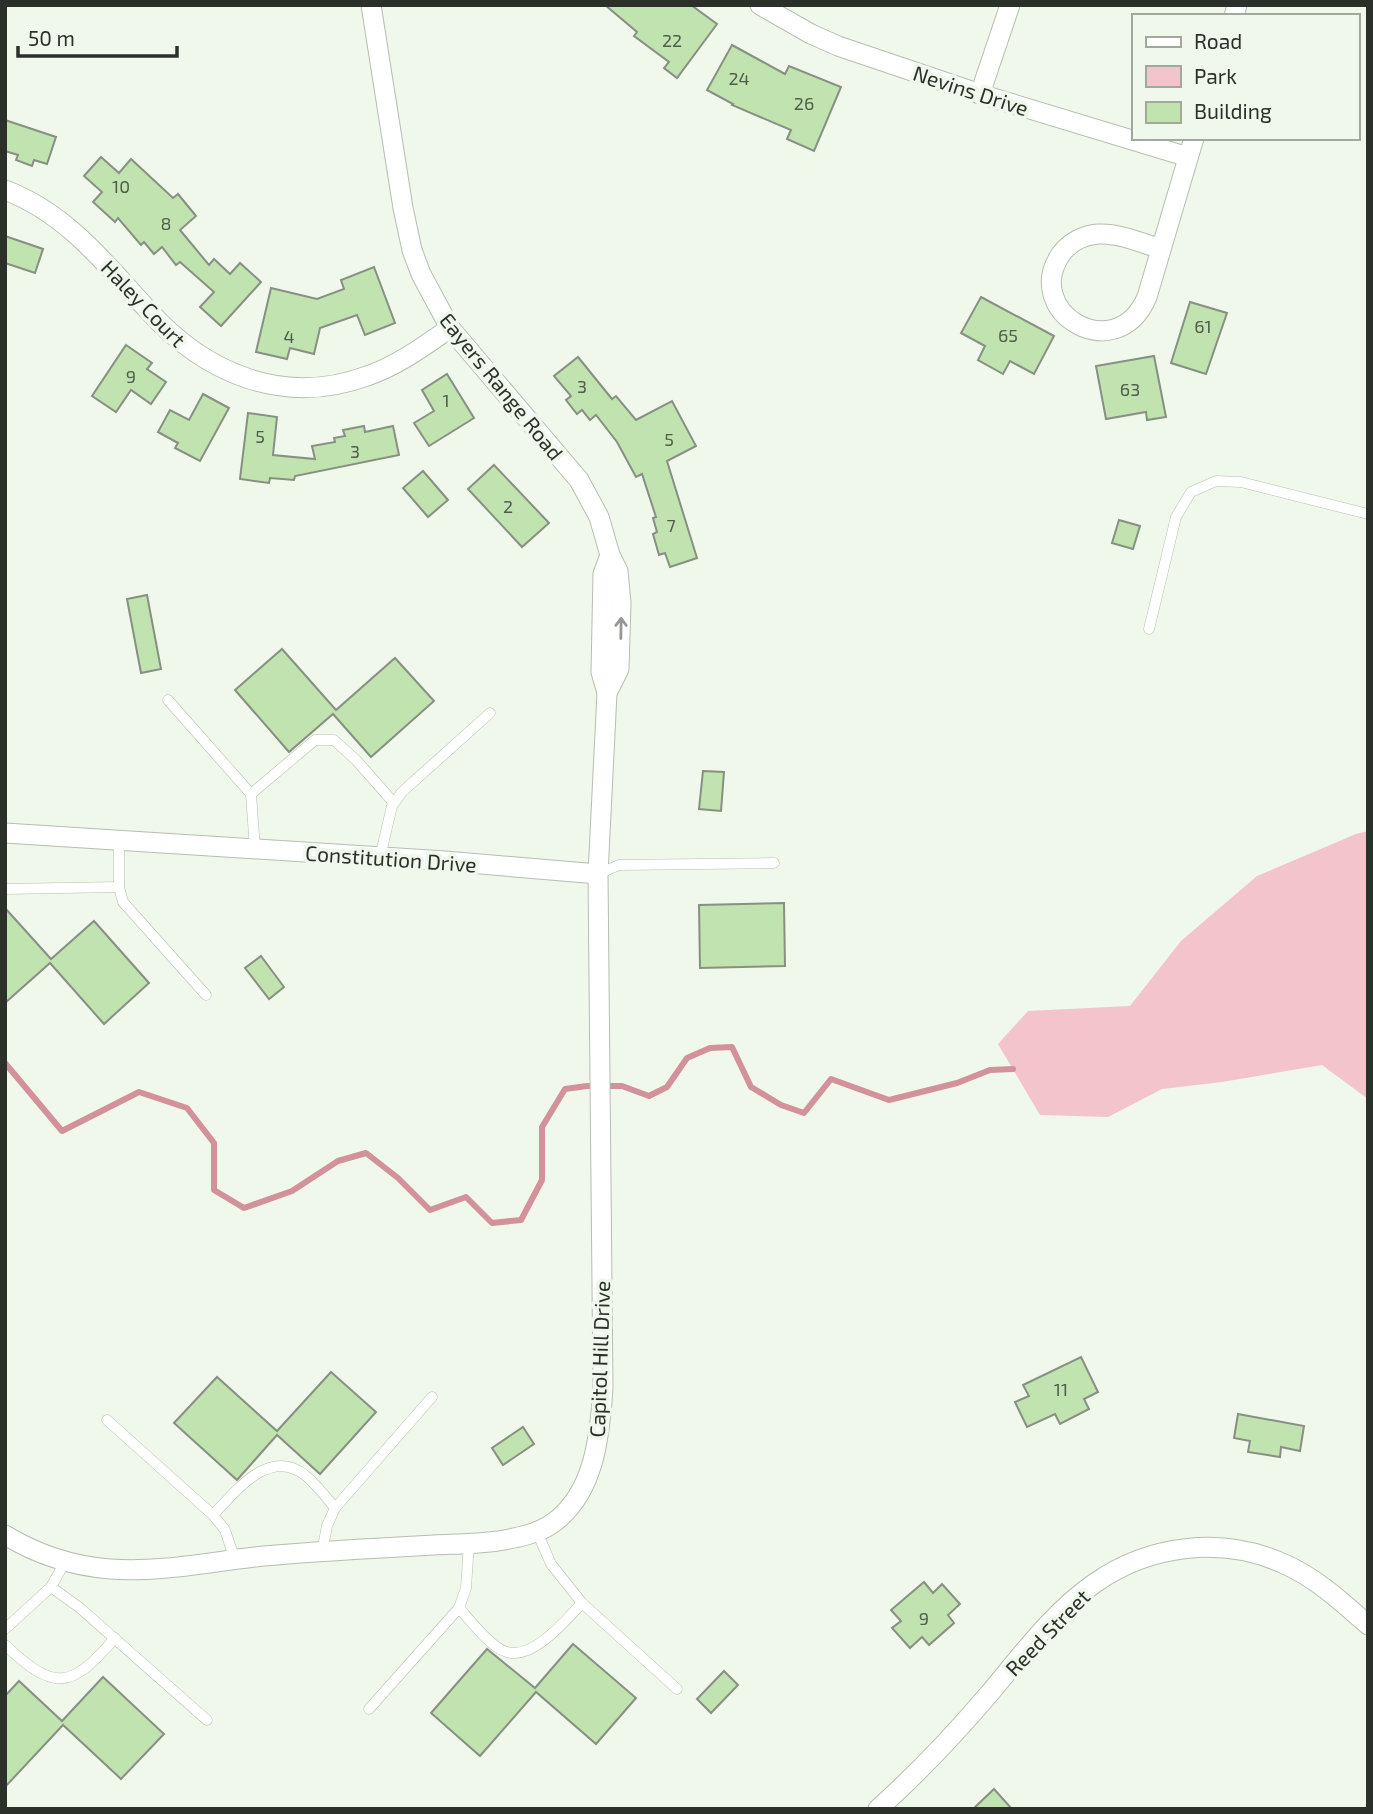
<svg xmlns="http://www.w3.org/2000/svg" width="1373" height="1814" font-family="'Exo 2',sans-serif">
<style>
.green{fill:#f3c4c9}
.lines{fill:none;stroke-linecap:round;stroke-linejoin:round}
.stream{stroke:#d39199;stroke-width:6}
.building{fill:#c0e3af;stroke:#879083;stroke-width:2}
.lane-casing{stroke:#b5beb0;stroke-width:11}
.street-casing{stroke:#b5beb0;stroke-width:21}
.lane{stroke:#fff;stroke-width:10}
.street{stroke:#fff;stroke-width:19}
.oneway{stroke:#969895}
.labels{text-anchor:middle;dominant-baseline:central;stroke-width:7;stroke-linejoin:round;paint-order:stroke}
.number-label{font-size:18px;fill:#515d4c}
.street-label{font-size:21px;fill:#2c302b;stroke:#eff8ea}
</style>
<rect width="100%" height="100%" fill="#eff8ea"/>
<polygon class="green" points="1368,831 1368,1099 1322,1065 1222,1082 1162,1089 1108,1117 1040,1115 998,1044 1028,1011 1130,1006 1181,941 1257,876 1356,834"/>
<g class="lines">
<polyline class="stream" points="5,1063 62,1131 139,1092 187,1108 214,1143 214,1190 244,1208 292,1191 338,1161 366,1153 398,1178 430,1210 466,1197 492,1223 521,1220 542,1180 542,1127 565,1089 587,1086 622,1086 649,1096 667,1087 687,1058 710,1048 732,1047 751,1087 781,1105 804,1113 831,1079 889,1100 957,1083 990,1070 1013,1069"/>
</g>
<g class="building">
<polygon points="605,5 691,5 717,24 677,78 664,68 669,62 634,36 637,32"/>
<polygon points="732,45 785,74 789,66 841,87 814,151 787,139 791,130 732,105 733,104 707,90"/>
<polygon points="5,120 56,137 47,164 34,160 32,166 16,160 18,155 5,151"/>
<polygon points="101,157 119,173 131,159 173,198 178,194 196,216 180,230 209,265 214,259 230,274 240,263 261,282 221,326 200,307 214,292 180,262 176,265 162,247 154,254 144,242 141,245 118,218 115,222 93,202 102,192 84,176"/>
<polygon points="5,236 43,249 35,273 5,263"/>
<polygon points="374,267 395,323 365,335 357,315 320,328 314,354 290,348 287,359 256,352 271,288 317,299 344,289 341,280"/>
<polygon points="981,297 1054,336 1034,374 1010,361 1003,374 978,360 985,346 961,333"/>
<polygon points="1190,302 1227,313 1206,374 1171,363"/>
<polygon points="126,345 152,363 147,369 166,382 151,404 131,390 116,412 92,396"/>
<polygon points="1154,356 1166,417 1147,420 1146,412 1106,419 1096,366"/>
<polygon points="578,357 612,399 616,396 636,420 672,401 696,446 667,461 697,558 670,567 665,553 659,555 653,534 657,532 653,518 656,517 642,474 636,477 617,442 596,415 590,420 582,410 577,414 566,400 571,396 554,376"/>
<polygon points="447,374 474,418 429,446 414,423 434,411 422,390"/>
<polygon points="203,394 229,408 200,461 175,448 178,443 158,432 170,410 189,420"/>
<polygon points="248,413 277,417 273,455 315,459 312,446 335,442 334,438 345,436 343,430 364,426 365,432 393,426 399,455 295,476 294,480 270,478 269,483 240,479"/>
<polygon points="494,465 549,523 522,547 468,489"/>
<polygon points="423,471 448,500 428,517 403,488"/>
<polygon points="1119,520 1140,526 1133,549 1112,543"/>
<polygon points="147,595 161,669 141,673 127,599"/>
<polygon points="282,649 336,710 395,658 434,701 371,757 333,714 289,752 235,690"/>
<polygon points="703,771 724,772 721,811 699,809"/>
<polygon points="784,903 785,966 700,968 699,905"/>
<polygon points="5,908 51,959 94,921 149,983 104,1024 50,963 5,1003"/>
<polygon points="261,956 284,987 269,999 245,968"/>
<polygon points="1081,1357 1098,1392 1084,1399 1089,1409 1060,1424 1055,1414 1027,1427 1015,1402 1029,1396 1023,1385"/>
<polygon points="331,1372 376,1412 320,1474 277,1435 237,1480 174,1423 217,1377 277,1431"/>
<polygon points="1238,1414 1304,1426 1300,1451 1281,1447 1280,1457 1248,1452 1250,1441 1234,1438"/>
<polygon points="523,1427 534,1444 503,1465 492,1448"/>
<polygon points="924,1582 933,1593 942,1584 960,1604 948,1615 954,1623 929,1645 922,1637 910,1648 892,1628 901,1621 891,1610"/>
<polygon points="573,1644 636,1698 596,1744 536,1692 480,1756 431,1713 487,1649 535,1688"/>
<polygon points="724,1671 738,1685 711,1713 697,1699"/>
<polygon points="103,1677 164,1734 121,1779 63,1725 5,1787 5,1696 19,1681 62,1721"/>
<polygon points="994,1789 1012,1809 973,1809"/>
</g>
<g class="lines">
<g class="lane-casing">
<g id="lane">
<polyline points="1149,629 1176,517 1191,492 1216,481 1241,482 1368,514"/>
<polyline points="168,700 251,794"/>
<polyline points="119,840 119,887 123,902 206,995"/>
<polyline points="255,849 251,794 315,740 334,740 356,760 394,803"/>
<polyline points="380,857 392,806 402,792 490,713"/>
<polyline points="598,874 619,865 774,863"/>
<polyline points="5,889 119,887"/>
<polyline points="107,1420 213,1515 225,1530 235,1560"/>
<polyline points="335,1508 432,1397"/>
<path d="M213,1515c23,-24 56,-68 92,-40 11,9 21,22 30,33l-8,18 -5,26"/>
<polyline points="537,1532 551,1564 582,1603 677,1689"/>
<polyline points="51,1587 80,1608 207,1720"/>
<path d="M459,1608c11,12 32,40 48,44 26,8 59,-32 75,-49"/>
<polyline points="5,1629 51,1587 65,1562"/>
<path d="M5,1645c50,47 66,44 110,-7"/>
<polyline points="369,1709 459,1608 466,1588 469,1543"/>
</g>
</g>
<g class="street-casing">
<g id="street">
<polyline points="371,5 403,208 412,250 421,274 450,328 579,480 599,517 610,555 618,571 621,603 619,669 607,693"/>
<polyline points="760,5 811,34 838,46 980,94 1188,157"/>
<polyline points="1234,16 1237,5"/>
<polyline points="980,94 1010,5"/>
<path d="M5,190c61,23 100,73 142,119 57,64 136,98 220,67 30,-10 57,-30 83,-48"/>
<path d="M1161,249c-19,-6 -42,-16 -63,-15 -14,1 -28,8 -37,20 -40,58 55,115 86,43l47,-159"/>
<polyline points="5,833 445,861 598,874"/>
<path d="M5,1535c33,20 67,31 105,34 52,4 103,-8 154,-13 57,-5 113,-8 170,-11 21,-1 43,-1 64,-4 18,-3 40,-7 55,-18 42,-30 47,-89 50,-135l-5,-514 9,-181 -6,-21 2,-98 7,-19"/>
<path d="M878,1809c40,-36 76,-74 111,-115 32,-38 64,-82 106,-111 54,-38 126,-47 187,-20 33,14 59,38 86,62"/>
</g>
</g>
<use href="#lane" class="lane"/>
<use href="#street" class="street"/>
</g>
<defs><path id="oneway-shaft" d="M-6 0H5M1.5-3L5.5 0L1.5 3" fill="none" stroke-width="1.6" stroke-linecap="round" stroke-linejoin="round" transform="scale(1.75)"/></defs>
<use class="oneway" href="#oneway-shaft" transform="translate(621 628) rotate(-89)"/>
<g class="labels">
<g class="number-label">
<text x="672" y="40">22</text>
<text x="739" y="78">24</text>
<text x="804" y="103">26</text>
<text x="121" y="186">10</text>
<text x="166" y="223">8</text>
<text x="1203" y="326">61</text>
<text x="1008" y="335">65</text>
<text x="289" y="336">4</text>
<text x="131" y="376">9</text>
<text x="582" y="386">3</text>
<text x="1130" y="389">63</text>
<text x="446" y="400">1</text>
<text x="260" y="436">5</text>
<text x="669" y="439">5</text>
<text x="355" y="451">3</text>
<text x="508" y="506">2</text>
<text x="671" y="525">7</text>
<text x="1061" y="1389">11</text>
<text x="924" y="1618">9</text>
</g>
<g class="street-label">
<text transform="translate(971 90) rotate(18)">Nevins Drive</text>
<text transform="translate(144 303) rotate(46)">Haley Court</text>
<text transform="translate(502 386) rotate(51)">Eayers Range Road</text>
<text transform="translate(391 858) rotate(4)">Constitution Drive</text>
<text transform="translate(599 1359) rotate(-88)">Capitol Hill Drive</text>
<text transform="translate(1047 1632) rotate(-46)">Reed Street</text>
</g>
</g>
<rect width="1373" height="1814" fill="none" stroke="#2c302b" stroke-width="14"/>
<rect x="1132" y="14" width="228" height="126" fill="#eff8ea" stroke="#a1a89e" stroke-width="2"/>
<rect x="1146" y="37" width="35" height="10" fill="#ffffff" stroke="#a1a89e" stroke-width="2"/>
<text x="1194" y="49" font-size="21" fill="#2c302b">Road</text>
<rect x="1146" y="66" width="35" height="21" fill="#f3c4c9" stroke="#a1a89e" stroke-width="2"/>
<text x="1194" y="84" font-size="21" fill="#2c302b">Park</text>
<rect x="1146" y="102" width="35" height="21" fill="#c0e3af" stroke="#a1a89e" stroke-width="2"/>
<text x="1194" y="119" font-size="21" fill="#2c302b">Building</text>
<path d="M18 46v10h159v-10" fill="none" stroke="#2c302b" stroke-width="3.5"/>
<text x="28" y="46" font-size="21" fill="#2c302b" stroke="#eff8ea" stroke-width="5" paint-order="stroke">50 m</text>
</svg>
